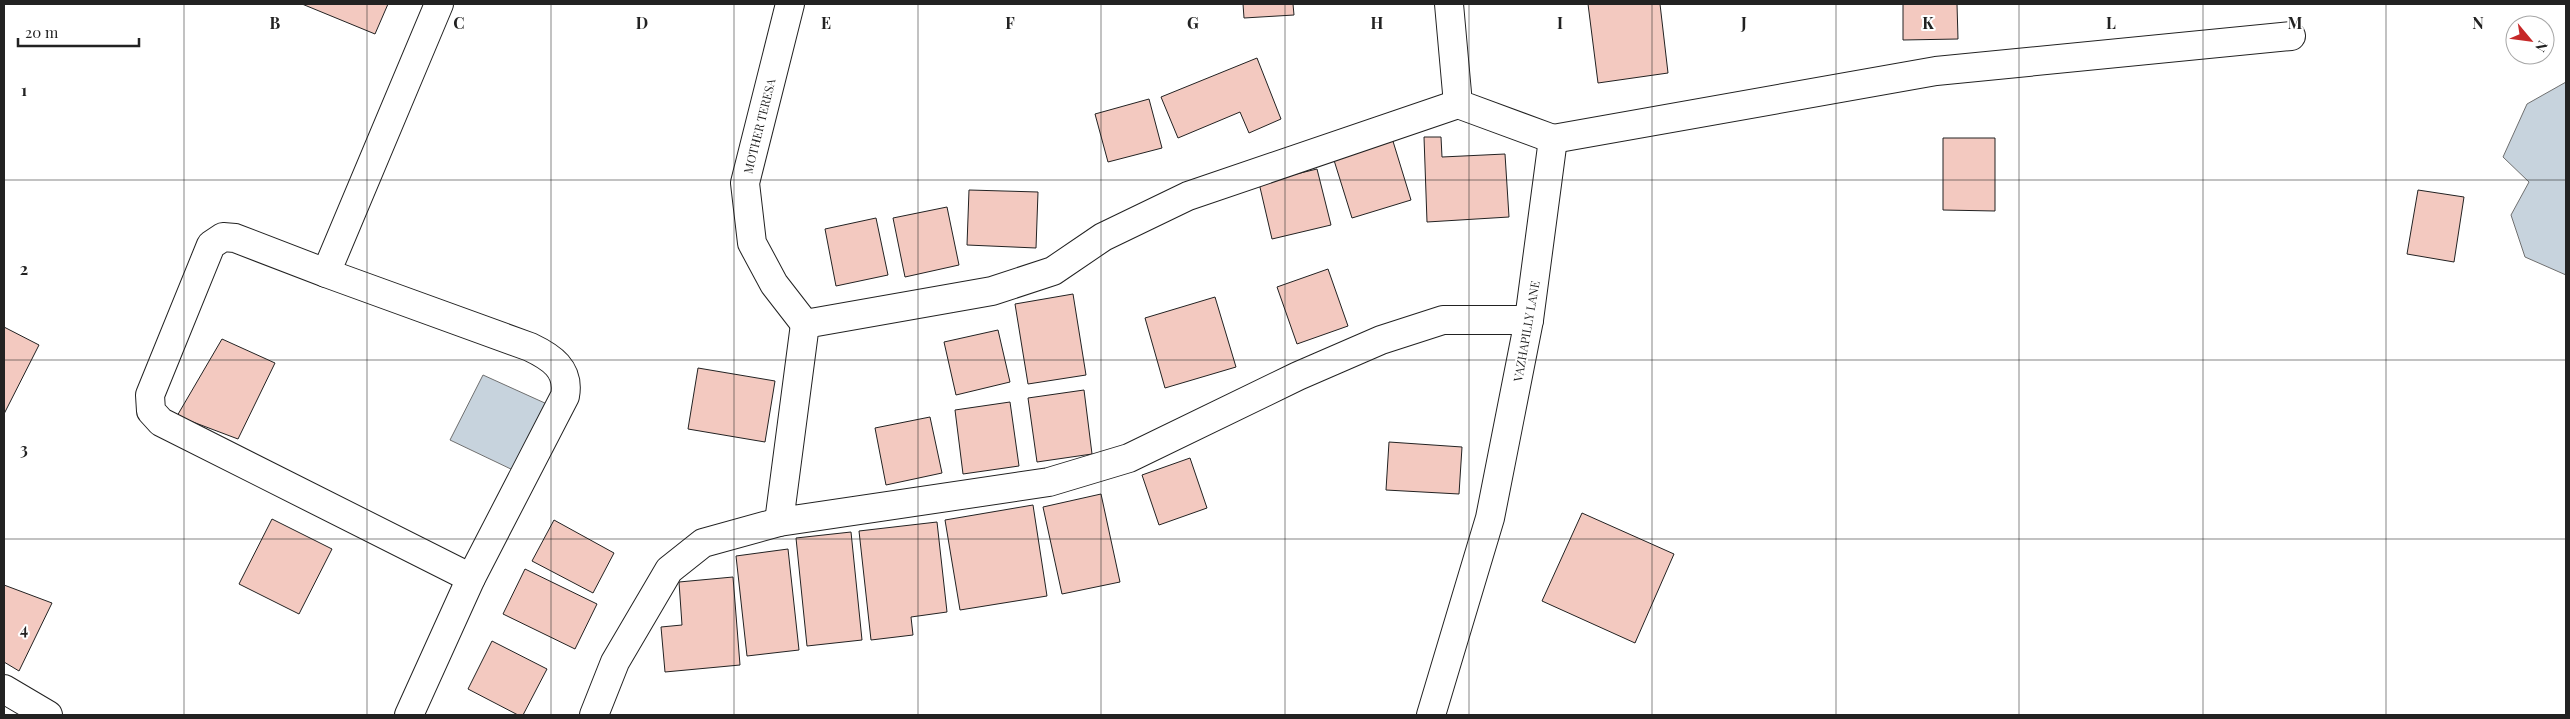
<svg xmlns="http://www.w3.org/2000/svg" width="2570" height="719" font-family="'Playfair Display',serif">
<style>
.water{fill:#c7d3dd;stroke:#6f6f6f}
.building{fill:#f3c9c0;stroke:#222}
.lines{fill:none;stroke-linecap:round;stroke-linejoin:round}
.minor-casing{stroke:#222;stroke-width:30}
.tertiary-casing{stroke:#222;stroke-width:30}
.minor{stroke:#fff;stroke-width:28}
.tertiary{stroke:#fff;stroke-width:28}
.grid{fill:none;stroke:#222;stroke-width:1;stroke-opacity:0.55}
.labels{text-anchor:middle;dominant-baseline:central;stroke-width:4;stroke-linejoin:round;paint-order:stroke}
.street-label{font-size:12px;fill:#222;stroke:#fff}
.grid-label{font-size:16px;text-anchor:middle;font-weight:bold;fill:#222;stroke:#fff;stroke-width:4;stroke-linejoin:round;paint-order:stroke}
</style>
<rect width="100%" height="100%" fill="#fff"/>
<g class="water">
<polygon points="2566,82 2566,275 2525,257 2511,215 2529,182 2503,157 2527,104"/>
<polygon points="483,375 547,404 515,471 450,440"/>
</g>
<g class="building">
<polygon points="302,4 388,4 375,34"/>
<polygon points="1243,4 1293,4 1294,15 1244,18"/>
<polygon points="1588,4 1660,4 1668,73 1598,83"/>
<polygon points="1903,4 1957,4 1958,39 1903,40"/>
<polygon points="1257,58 1281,119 1249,133 1240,112 1178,138 1161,97"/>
<polygon points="1149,99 1162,148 1108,162 1095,114"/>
<polygon points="1424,137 1441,137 1442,157 1505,154 1509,217 1427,222"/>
<polygon points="1392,138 1411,200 1352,218 1333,157"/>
<polygon points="1943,138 1995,138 1995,211 1943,210"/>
<polygon points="1317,169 1331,225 1272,239 1259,183"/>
<polygon points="969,190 1038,192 1036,248 967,245"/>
<polygon points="2418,190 2464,197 2454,262 2407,254"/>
<polygon points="947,207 959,265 905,277 893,218"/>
<polygon points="876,218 888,275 836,286 825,229"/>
<polygon points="1328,269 1348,326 1297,344 1277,287"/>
<polygon points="1073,294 1086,375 1028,384 1015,304"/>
<polygon points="1215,297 1236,367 1165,388 1145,318"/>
<polygon points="4,327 39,345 4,414"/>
<polygon points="998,330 1010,382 956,395 944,342"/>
<polygon points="222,339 275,363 238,439 177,416"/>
<polygon points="698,368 775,381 765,442 688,429"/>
<polygon points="1084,390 1092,454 1037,462 1028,398"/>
<polygon points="1010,402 1019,466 963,474 955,410"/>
<polygon points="930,417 942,473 886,485 875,428"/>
<polygon points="1389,442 1462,447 1459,494 1386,490"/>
<polygon points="1190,458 1207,508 1159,525 1142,475"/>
<polygon points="1101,494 1120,582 1062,594 1043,507"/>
<polygon points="1033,505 1047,596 960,610 945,520"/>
<polygon points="1582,513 1674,554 1635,643 1542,601"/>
<polygon points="272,519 332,549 299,614 239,584"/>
<polygon points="554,520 614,553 593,593 532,561"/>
<polygon points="937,522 947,612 911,617 913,635 871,640 859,531"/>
<polygon points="851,532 862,640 807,646 796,538"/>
<polygon points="788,549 799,650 747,656 736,556"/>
<polygon points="525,569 597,604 575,649 503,614"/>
<polygon points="733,577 740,665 665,672 661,627 682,625 679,582"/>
<polygon points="4,585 52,603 19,671 4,662"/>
<polygon points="492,641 547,669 523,715 518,715 468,689"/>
</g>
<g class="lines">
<g class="minor-casing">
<g id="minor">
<polyline points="790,4 745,183 752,243 774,284 805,324"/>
<polyline points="1449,4 1458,104 1553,139"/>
<polyline points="1458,104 1188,196 1103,237 1053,271 992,291 805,324 779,522 1049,482 1129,458 1298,376 1381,340 1443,320 1529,320"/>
<polyline points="1553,139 1936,71 2291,36"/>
<polyline points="326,273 235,238 223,237 211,245 150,395 151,411 161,422 471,578"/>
<path d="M409,715l62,-137 94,-182c5,-27 -14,-39 -35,-49l-204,-74 113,-269"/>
<polyline points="594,715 615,662 669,570 703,543 779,522"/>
<polyline points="1431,715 1490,518 1529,320 1553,139"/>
</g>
</g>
<g class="tertiary-casing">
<polyline id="tertiary" points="4,689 48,715"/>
</g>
<use href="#minor" class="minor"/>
<use href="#tertiary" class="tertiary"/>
</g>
<path class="grid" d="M184,4v711M367,4v711M551,4v711M734,4v711M918,4v711M1101,4v711M1285,4v711M1469,4v711M1652,4v711M1836,4v711M2019,4v711M2203,4v711M2386,4v711M4,180h2562M4,360h2562M4,539h2562"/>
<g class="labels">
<g class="street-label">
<text transform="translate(759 126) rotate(-76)">MOTHER TERESA</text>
<text transform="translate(1526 331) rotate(-80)">VAZHAPILLY LANE</text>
</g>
</g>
<g class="grid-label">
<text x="275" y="29">B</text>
<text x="459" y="29">C</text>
<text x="642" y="29">D</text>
<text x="826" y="29">E</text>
<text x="1010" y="29">F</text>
<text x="1193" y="29">G</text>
<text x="1377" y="29">H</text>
<text x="1560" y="29">I</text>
<text x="1744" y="29">J</text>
<text x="1928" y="29">K</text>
<text x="2111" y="29">L</text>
<text x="2295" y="29">M</text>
<text x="2478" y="29">N</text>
<text x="24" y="96">1</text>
<text x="24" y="275">2</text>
<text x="24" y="455">3</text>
<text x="24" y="635">4</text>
</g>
<rect width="2570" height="719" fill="none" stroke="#222222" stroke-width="10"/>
<g transform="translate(2530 40) rotate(119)"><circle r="24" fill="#ffffff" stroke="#a7a7a7"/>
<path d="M0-4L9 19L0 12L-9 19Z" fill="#c62828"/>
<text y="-8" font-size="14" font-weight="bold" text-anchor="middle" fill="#222222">N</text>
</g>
<path d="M18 38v8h121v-8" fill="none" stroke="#222222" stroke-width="2.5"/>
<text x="25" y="38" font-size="15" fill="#222222" stroke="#ffffff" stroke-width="4" paint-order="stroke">20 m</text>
</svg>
